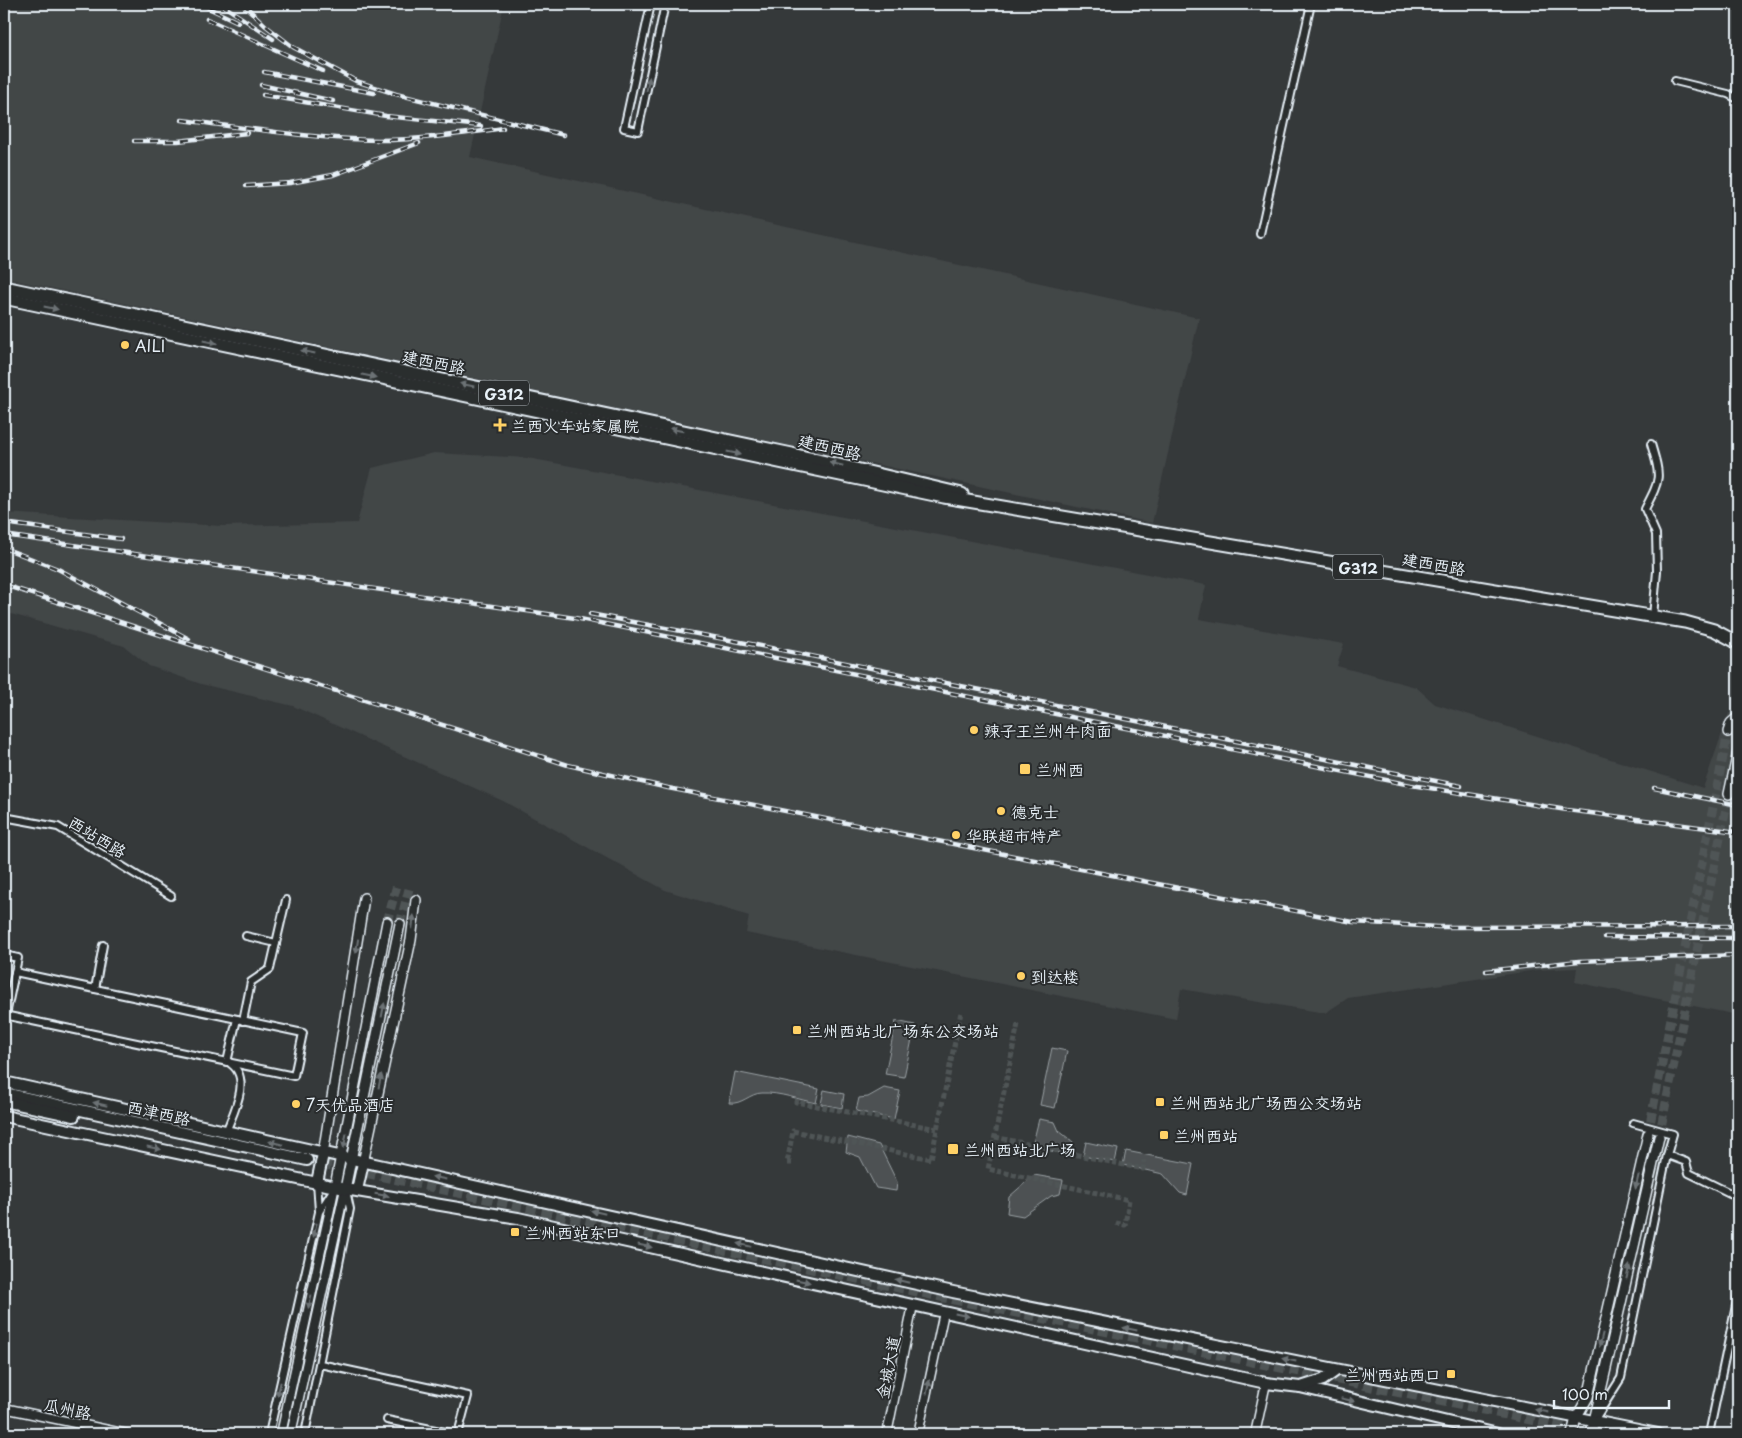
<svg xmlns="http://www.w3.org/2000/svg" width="1742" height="1438" font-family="'Playpen Sans','LXGW WenKai TC',sans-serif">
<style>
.built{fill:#424647}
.green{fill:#4d5152;stroke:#9aa1a5}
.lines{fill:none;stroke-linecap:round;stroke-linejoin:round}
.pedestrian-tunnel{stroke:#505556;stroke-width:5;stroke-dasharray:5 2.5;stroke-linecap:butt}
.secondary-tunnel{stroke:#505556;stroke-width:9;stroke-dasharray:9 4.5;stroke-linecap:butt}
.primary-tunnel{stroke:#505556;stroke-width:10;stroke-dasharray:10 5;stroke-linecap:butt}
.minor-casing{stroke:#e8f1f8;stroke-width:10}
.tertiary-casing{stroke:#e8f1f8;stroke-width:11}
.secondary-casing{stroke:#e8f1f8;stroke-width:12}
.primary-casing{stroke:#e8f1f8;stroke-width:14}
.trunk-casing{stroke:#e8f1f8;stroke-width:15}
.minor{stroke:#2a2d2e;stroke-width:6}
.tertiary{stroke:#2a2d2e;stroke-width:8}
.secondary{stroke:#2a2d2e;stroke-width:9}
.primary{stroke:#2a2d2e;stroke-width:10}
.trunk{stroke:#2a2d2e;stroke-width:11}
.rail-casing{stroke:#e8f1f8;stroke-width:4.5}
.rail{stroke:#2a2d2e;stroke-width:2.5;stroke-dasharray:8;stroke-linecap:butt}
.oneway{fill:#6c7275}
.poi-dot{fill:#ffd166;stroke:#2a2d2e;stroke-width:2}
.labels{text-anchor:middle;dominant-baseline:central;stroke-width:4;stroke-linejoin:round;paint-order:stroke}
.shield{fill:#2a2d2e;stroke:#afb6bb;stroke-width:1}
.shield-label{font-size:15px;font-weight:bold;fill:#e8f1f8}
.poi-label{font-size:16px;fill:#e8f1f8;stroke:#2a2d2e;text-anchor:start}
.street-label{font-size:16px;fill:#e8f1f8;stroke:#2a2d2e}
</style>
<rect width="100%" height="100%" fill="#35393a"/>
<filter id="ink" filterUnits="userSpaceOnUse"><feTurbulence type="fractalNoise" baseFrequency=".02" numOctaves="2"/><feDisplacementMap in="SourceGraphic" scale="10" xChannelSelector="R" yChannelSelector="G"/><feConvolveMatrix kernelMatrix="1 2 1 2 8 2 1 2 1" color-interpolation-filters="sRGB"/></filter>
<g filter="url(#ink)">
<g class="built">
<polygon points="4,4 504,4 470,157 1199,318 1152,523 4,278"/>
<polygon points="434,453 528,458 1206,585 1199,619 1344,644 1337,666 1416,687 1435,704 1703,788 1729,713 1738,708 1738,1015 1575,982 1577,968 1537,970 1348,998 1325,1013 1181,989 1176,1019 746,933 749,916 665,890 503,801 293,706 201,684 149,666 124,646 4,612 4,513 222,526 357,523 372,468"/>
</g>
<g class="green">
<polygon points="896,1021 915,1025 904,1077 885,1074"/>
<polygon points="1052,1048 1067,1051 1055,1108 1040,1105"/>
<path d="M735,1072l84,17 -3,14c-16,-3 -37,-11 -54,-10 -12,0 -20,12 -33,10z"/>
<polygon points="884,1088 900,1091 894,1119 856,1111 859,1098 868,1097"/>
<polygon points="824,1090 844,1094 842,1108 821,1104"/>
<polygon points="1039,1119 1055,1122 1059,1131 1073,1142 1070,1155 1032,1147"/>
<polygon points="848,1137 879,1145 897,1182 896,1191 876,1188 860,1157 846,1152"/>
<polygon points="1086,1142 1118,1149 1115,1162 1083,1156"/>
<polygon points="1126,1151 1193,1164 1187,1195 1180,1193 1163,1174 1123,1165"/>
<polygon points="1034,1175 1063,1180 1060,1194 1051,1196 1023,1216 1007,1213 1009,1197"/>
</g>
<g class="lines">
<g class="pedestrian-tunnel">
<polyline points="1018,1024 988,1169 1129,1200 1125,1225 1116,1223"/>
<polyline points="800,1092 796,1102 937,1129"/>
<polyline points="995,1137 1143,1169 1144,1160"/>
<polyline points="792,1163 787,1163 793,1131 931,1159 961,1012"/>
</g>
<g class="secondary-tunnel">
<polyline points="387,922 397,885"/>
<polyline points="400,924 409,889"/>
<polyline points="1648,1134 1728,732"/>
<polyline points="1659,1137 1729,794"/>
</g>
<polyline class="primary-tunnel" points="307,1160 952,1299 1600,1434"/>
<g class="minor-casing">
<g id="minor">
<polyline points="651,4 624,128 638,131 665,4"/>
<polyline points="1675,81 1728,94 1738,99"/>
<polyline points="1260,234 1311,4"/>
<path d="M1651,444c10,34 10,34 -6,65l11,25 1,37 -4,46"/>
<polyline points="4,817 58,827 171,896"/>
<polyline points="246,936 276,943"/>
<polyline points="4,955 18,958 6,1015"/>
<polyline points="15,972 237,1019 227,1062"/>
<polyline points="95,989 103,945"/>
<polyline points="4,1015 294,1076 303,1033 237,1019"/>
<polyline points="243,1021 251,982 270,969 286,900"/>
<path d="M226,1132c7,-19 26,-53 5,-68"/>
<polyline points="1667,1155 1686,1162 1689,1173 1738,1197"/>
<polyline points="317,1182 319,1211"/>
<polyline points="320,1364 468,1396 458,1434"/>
<polyline points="1597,1416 1621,1378 1667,1155 1673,1134 1633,1123"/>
<polyline points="387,1420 455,1434"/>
<polyline points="269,1434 319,1212 333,1190"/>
<polyline points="305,1434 350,1209 346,1190"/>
<polyline points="1709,1434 1738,1296"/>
</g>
</g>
<g class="tertiary-casing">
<g id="tertiary">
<polyline points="4,1408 127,1434"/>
<polyline points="281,1434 335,1186"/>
<polyline points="291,1434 345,1189"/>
<polyline points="887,1434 913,1305"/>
<polyline points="918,1434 944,1312"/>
<polyline points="1255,1434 1266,1383"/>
</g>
</g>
<g class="secondary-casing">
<g id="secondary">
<polyline points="1728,732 1731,723 1738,717"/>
<polyline points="1729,794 1738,752"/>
<polyline points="323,1154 364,898"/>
<polyline points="363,1163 411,940 416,900"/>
<polyline points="335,1186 387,922"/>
<polyline points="345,1189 400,924"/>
<polyline points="1572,1434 1576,1418 1588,1397 1648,1134"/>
<polyline points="1591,1434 1659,1137"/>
</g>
</g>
<g class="primary-casing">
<g id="primary">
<polyline points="4,1082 953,1292 1658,1434"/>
<polyline points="4,1093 307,1160"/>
<polyline points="4,1101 74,1116"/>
<polyline points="4,1116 345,1189 518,1218 1266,1383 1300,1387 1498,1434"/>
<polyline points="317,1182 323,1154"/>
<polyline points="357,1190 363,1163"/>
<polyline points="1301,1387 1323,1380 1337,1370"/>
</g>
</g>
<g class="trunk-casing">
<g id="trunk">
<polyline points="4,287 792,454 962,494"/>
<polyline points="4,298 944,497 1685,622 1714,630 1738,643"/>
</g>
</g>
<use href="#minor" class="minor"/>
<use href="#tertiary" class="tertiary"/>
<use href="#secondary" class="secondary"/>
<use href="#primary" class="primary"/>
<use href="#trunk" class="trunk"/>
<g class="rail-casing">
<g id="rail">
<polyline points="200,4 238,22"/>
<polyline points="221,4 273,39"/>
<polyline points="243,4 266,26 293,47 356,81 396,94 564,135"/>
<polyline points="207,19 323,71"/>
<polyline points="264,72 374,93"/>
<polyline points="261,85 333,101"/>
<polyline points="263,95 386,116 481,126"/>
<path d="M182,120c65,8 131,19 196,20 42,0 83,-6 125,-12"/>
<polyline points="134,141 178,141 247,133"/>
<polyline points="246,186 290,183 333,175 419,143"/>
<polyline points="4,523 121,539"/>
<polyline points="4,535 575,618 1411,785 1567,810 1738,832"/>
<polyline points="4,548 58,569 189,639"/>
<polyline points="4,585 568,765 668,788 1014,856 1353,922 1438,927 1738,926"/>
<polyline points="590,614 751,644 1461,786"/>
<polyline points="1654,788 1738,805"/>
<polyline points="1605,937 1738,938"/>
<polyline points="1486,971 1579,961 1738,955"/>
</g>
</g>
<use href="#rail" class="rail"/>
</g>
<defs><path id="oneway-solid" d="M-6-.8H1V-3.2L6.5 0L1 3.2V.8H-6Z" transform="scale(1.25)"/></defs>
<g class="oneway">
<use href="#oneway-solid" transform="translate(648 84) rotate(-78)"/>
<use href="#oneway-solid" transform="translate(51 308) rotate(12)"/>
<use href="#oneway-solid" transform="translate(210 342) rotate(12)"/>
<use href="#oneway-solid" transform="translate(308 352) rotate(-168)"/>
<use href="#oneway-solid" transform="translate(369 376) rotate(12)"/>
<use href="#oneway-solid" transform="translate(467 385) rotate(-168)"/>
<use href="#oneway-solid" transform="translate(677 430) rotate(-168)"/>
<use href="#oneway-solid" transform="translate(734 453) rotate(12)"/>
<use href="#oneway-solid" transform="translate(836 464) rotate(-167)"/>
<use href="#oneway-solid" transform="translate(413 922) rotate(-83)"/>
<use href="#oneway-solid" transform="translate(357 946) rotate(99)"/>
<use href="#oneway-solid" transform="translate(383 1010) rotate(-79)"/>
<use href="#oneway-solid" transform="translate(380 1081) rotate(-78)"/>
<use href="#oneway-solid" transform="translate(100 1104) rotate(-167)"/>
<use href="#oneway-solid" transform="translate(345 1141) rotate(101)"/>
<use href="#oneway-solid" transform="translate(276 1143) rotate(-167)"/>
<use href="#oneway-solid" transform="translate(154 1148) rotate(12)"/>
<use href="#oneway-solid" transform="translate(439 1178) rotate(-169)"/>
<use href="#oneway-solid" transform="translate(1637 1182) rotate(103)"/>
<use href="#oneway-solid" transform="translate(382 1195) rotate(10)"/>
<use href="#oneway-solid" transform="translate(598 1212) rotate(-167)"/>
<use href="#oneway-solid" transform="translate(315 1230) rotate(103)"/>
<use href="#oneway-solid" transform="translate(744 1245) rotate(-167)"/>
<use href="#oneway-solid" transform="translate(645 1246) rotate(12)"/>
<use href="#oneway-solid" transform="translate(1628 1272) rotate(-77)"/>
<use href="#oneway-solid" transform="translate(803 1281) rotate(12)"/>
<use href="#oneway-solid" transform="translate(902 1281) rotate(-167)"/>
<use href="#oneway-solid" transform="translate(310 1302) rotate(102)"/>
<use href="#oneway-solid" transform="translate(962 1315) rotate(12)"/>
<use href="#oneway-solid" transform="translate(1130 1329) rotate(-169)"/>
<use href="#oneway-solid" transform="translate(1601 1340) rotate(103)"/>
<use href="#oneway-solid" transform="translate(1289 1360) rotate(-168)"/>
<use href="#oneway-solid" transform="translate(928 1387) rotate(-78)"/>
<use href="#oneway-solid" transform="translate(279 1389) rotate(103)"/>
<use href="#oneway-solid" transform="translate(1348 1400) rotate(13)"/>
<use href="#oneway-solid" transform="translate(1542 1411) rotate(-169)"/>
</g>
</g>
<g class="poi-dot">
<circle cx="125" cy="345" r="5"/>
<path d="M497.5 417.5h5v5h5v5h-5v5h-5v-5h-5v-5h5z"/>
<circle cx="974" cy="730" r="5"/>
<rect x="1019" y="763" width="12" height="12" rx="2.5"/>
<circle cx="1001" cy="811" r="5"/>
<circle cx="956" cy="835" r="5"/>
<circle cx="1021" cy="976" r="5"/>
<rect x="792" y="1025" width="10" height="10" rx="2.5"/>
<rect x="1155" y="1097" width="10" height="10" rx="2.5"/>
<circle cx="296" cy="1104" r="5"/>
<rect x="1159" y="1130" width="10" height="10" rx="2.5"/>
<rect x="947" y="1143" width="12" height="12" rx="2.5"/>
<rect x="510" y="1227" width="10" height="10" rx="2.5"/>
<rect x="1446" y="1369" width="10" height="10" rx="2.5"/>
</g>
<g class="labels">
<g class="shield">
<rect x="479" y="380.5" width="50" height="25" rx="4"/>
<rect x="1333" y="554.5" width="50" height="25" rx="4"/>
</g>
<g class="shield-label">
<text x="504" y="393">G312</text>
<text x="1358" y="567">G312</text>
</g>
<g class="poi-label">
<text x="135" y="345">AILI</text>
<text x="511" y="425">兰西火车站家属院</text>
<text x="984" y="730">辣子王兰州牛肉面</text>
<text x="1036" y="769">兰州西</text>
<text x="1011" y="811">德克士</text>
<text x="966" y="835">华联超市特产</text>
<text x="1031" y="976">到达楼</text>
<text x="807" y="1030">兰州西站北广场东公交场站</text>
<text x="1170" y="1102">兰州西站北广场西公交场站</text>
<text x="306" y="1104">7天优品酒店</text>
<text x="1174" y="1135">兰州西站</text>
<text x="964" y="1149">兰州西站北广场</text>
<text x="525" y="1232">兰州西站东口</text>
<text x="1441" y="1374" text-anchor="end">兰州西站西口</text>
</g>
<g class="street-label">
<text transform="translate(434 361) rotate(12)">建西西路</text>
<text transform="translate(830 446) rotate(13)">建西西路</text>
<text transform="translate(1434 563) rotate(10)">建西西路</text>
<text transform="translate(98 836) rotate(31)">西站西路</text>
<text transform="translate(159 1112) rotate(12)">西津西路</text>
<text transform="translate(887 1367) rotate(-79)">金城大道</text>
<text transform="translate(68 1408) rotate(12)">瓜州路</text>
</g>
</g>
<rect width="1742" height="1438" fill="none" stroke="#2a2d2e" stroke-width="20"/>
<rect x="10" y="10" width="1722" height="1418" fill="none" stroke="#e8f1f8" stroke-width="2" filter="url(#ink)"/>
<path d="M1554 1400v8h115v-8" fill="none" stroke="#e8f1f8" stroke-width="2.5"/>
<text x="1562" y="1400" font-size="15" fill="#e8f1f8" stroke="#2a2d2e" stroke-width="4" paint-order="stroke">100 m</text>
</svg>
